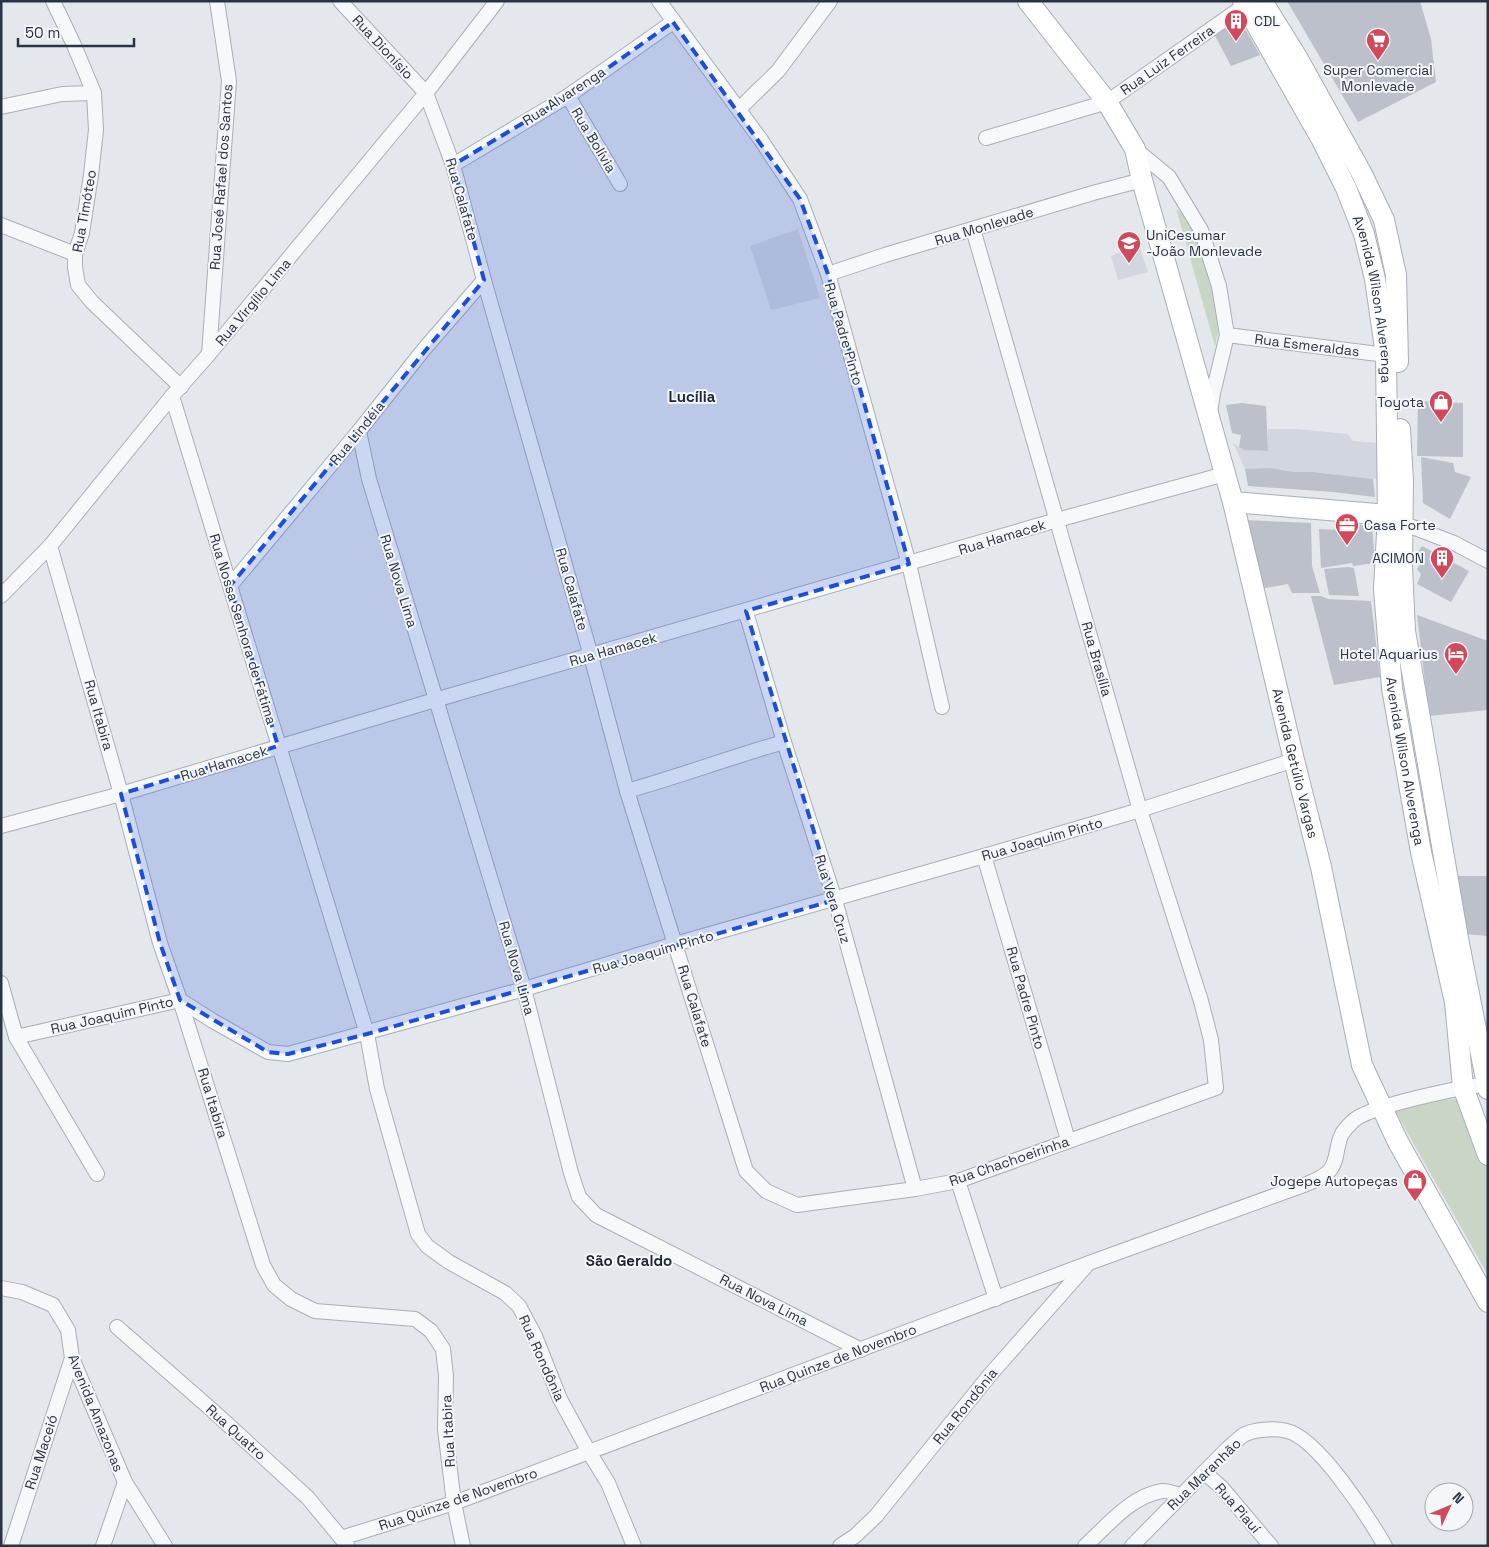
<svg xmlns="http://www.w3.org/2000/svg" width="1489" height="1547" font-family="'Space Grotesk',sans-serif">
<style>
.built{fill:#d2d6de}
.green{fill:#c9d6c5}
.building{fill:#bbc0ca}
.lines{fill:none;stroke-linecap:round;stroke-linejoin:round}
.street-casing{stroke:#a9aeb7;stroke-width:16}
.secondary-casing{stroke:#a9aeb7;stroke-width:22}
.street{stroke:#f7f8fa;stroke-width:14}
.secondary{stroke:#fff;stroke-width:20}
.marked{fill:#1d4ed8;fill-opacity:0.2;stroke:#1d4ed8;stroke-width:4;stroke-dasharray:10 6;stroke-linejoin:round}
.labels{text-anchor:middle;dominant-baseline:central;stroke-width:4;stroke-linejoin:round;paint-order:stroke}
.poi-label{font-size:14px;fill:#2b3445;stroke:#f4f6f9;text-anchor:end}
.street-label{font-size:14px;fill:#2b3445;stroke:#f4f6f9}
.neighbourhood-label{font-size:15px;font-weight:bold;fill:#1d2536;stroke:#f4f6f9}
</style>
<rect width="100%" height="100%" fill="#e4e7ec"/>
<g class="built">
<polygon points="798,229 820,298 771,310 750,246"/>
<polygon points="1139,246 1148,272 1118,280 1111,256"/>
<polygon points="1268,429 1297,429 1347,434 1353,441 1378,443 1383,478 1373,479 1313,472 1294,472 1270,468 1245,469 1233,443 1244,450 1267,451"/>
</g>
<g class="green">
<polygon points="1176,208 1193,225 1219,313 1218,333 1215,346"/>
<polygon points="1460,1099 1488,1160 1488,1275 1394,1109 1434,1100"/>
</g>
<g class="building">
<polygon points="1287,1 1420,1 1431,39 1436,82 1358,122"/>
<polygon points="1239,18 1260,55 1231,66 1212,30"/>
<polygon points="1418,401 1463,403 1463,457 1417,456"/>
<polygon points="1242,403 1266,406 1268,451 1244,450 1239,447 1241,435 1232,433 1226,405"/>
<polygon points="1421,457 1453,463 1455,472 1471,477 1450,519 1423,503"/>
<polygon points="1270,468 1294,472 1313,472 1373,479 1375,497 1333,492 1248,486 1245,469"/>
<polygon points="1244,520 1311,523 1312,566 1320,593 1292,593 1288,584 1260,589"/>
<polygon points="1340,522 1372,526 1375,563 1353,566 1352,563 1321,568 1319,529 1342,530"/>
<polygon points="1422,546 1469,571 1451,602 1417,584 1421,574 1417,569 1423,559 1416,555"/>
<polygon points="1348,567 1354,568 1359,596 1329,595 1324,569"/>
<polygon points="1311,596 1321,596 1328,599 1371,601 1380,677 1334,685"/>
<polygon points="1417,615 1488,641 1488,710 1429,716"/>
<polygon points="1454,876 1488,876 1488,936 1464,934"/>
</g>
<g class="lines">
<g class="street-casing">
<g id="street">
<polyline points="53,1 74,45 94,93 96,130 91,175 82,233 75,254 75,267 78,285 92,302 181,387"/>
<polyline points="340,1 426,93 453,165 484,280 591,656 627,791 746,1171 766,1191 797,1205 915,1189 958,1181 1216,1088 1211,1040 1201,1001 1140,810 973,229"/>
<polyline points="659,1 761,140 800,199 828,274 909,564 942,707"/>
<polyline points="568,96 620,184"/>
<polyline points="1,107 62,94 94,93"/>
<polyline points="739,109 778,71 830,1"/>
<polyline points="986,138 1107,102 1251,1"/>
<polyline points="1135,149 1169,177 1201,230 1219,286 1227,335 1213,393 1210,413"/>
<polyline points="453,165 568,96 673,22"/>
<polyline points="1,225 75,254"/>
<polyline points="828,274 885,255 1093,193 1142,180"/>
<polyline points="1227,335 1386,355"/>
<polyline points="209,354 229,81 217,1"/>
<polyline points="172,396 367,1034 377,1089 418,1234 427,1246 449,1262 505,1293 519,1306 535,1336 560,1399 589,1452 608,1483 634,1546"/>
<polyline points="359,431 369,479 524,989 571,1173 579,1197 596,1215 861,1350"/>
<polyline points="1402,523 1454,543 1488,561"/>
<polyline points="50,546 121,794 160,943 180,1000 263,1265 274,1285 291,1299 315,1311 415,1319 431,1331 443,1349 446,1376 445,1429 454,1503 463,1546"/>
<polyline points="230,586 359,431 425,348 484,280"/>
<polyline points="1,596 50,546 172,396 209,354 426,93 497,1"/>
<polyline points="744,611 748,619 784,742 835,900 915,1189"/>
<path d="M627,791c53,-15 104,-34 157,-49"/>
<polyline points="1,826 121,794 435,700 1057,520 1225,474"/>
<polyline points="984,856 1068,1140"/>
<polyline points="1,983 16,1037 97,1174"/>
<polyline points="16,1037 180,1000 213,1021 268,1052 288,1054 524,989 675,944 984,856 1140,810 1294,760"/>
<polyline points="958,1181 996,1299"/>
<polyline points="1,1288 22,1292 53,1305 68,1330 72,1358 125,1482 165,1546"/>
<polyline points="117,1327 212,1410 308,1498 347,1545"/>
<polyline points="1204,1472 1222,1488 1271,1546"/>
<path d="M341,1538l113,-35 635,-240 215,-78c9,-4 20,-7 26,-15 8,-9 6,-26 12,-36 2,-4 7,-9 10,-12 14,-16 112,-35 136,-38"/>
<polyline points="11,1546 72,1358"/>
<polyline points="103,1546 125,1482"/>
<polyline points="840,1546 855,1536 876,1516 989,1376 1086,1266"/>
<path d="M1085,1546c22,-20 46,-50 77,-55 5,-1 13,3 19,4"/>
<path d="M1132,1546l95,-97c5,-4 10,-9 15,-13 10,-7 33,-8 45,-5 31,7 82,87 98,115"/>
</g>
</g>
<g class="secondary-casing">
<g id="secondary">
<path id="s1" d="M1028,1l79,101 28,47 7,31 91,322 61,258 27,107 41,198 36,77 90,160"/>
<path id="s2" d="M1243,1l79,139 24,48 18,46 11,45 11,76 2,160 -4,74 8,99 29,164 34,150 8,85 25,68"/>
<polyline points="1262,1 1298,59 1362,174 1384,220 1396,275 1398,362"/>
<polyline points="1400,429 1403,481 1402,567 1405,631 1459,944 1488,1089"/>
<polyline points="1233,502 1388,515 1390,502"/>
</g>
</g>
<use href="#street" class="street"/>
<use href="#secondary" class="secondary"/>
</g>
<path class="marked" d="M673,22l127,177 28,75 81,290 -163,47 89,289 -468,134 -79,20 -20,-2 -88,-52 -20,-57 -39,-149 157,-48 -48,-160 254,-306 -31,-115 115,-69z"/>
<defs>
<g id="building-pin" transform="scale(1.25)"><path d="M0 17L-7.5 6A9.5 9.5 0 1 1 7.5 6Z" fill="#d1495b" stroke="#f4f6f9"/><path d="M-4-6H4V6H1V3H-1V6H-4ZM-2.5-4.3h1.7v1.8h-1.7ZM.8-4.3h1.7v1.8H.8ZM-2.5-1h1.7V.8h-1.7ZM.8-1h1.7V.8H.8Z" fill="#fff"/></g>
<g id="supermarket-pin" transform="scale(1.25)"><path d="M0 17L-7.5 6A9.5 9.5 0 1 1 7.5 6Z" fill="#d1495b" stroke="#f4f6f9"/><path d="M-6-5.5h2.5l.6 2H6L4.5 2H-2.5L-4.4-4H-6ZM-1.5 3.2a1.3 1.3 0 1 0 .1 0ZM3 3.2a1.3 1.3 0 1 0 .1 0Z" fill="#fff"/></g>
<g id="university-pin" transform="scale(1.25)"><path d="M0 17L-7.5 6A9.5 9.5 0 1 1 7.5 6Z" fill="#d1495b" stroke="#f4f6f9"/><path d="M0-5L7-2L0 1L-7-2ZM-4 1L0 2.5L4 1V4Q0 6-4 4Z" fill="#fff"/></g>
<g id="shop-pin" transform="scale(1.25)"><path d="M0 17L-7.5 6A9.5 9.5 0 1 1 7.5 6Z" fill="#d1495b" stroke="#f4f6f9"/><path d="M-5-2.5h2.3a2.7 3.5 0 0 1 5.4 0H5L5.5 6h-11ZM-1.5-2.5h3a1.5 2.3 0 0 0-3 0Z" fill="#fff"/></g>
<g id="office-pin" transform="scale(1.25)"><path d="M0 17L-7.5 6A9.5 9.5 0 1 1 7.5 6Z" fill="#d1495b" stroke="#f4f6f9"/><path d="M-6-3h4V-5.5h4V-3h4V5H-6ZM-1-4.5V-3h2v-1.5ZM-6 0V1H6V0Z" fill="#fff"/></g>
<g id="hotel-pin" transform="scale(1.25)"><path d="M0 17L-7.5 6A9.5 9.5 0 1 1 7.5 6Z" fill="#d1495b" stroke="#f4f6f9"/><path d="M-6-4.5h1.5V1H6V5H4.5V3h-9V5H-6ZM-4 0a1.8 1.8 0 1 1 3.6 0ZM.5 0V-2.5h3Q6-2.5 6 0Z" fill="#fff"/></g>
</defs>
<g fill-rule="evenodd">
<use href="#building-pin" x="1236" y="21"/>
<use href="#supermarket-pin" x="1378" y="40"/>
<use href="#university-pin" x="1129" y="243"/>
<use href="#shop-pin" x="1441" y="402"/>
<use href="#office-pin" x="1347" y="525"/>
<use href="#building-pin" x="1442" y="558"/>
<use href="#hotel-pin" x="1456" y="654"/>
<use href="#shop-pin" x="1415" y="1181"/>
</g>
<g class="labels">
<g class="poi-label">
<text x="1254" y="21" text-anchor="start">CDL</text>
<text x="1378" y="70" text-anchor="middle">Super Comercial<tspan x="1378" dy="16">Monlevade</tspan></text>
<text x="1146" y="235" text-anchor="start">UniCesumar<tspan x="1146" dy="16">-João Monlevade</tspan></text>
<text x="1424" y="402">Toyota</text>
<text x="1364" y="525" text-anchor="start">Casa Forte</text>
<text x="1424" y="558">ACIMON</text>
<text x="1438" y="654">Hotel Aquarius</text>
<text x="1398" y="1181">Jogepe Autopeças</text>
</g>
<g class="street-label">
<text transform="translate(383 47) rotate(47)">Rua Dionísio</text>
<text transform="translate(1167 60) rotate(-35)">Rua Luiz Ferreira</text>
<text transform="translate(564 96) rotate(-33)">Rua Alvarenga</text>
<text transform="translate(594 140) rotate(59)">Rua Bolívia</text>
<text transform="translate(221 177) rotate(-86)">Rua José Rafael dos Santos</text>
<text transform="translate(462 199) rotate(74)">Rua Calafate</text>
<text transform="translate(84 211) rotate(-80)">Rua Timóteo</text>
<text transform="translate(984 226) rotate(-17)">Rua Monlevade</text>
<text stroke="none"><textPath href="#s2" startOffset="329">Avenida Wilson Alverenga</textPath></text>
<text transform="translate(253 302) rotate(-50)">Rua Virgílio Lima</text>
<text transform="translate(844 334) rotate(74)">Rua Padre Pinto</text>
<text transform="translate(1307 345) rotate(7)">Rua Esmeraldas</text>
<text transform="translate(357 433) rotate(-51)">Rua Lindéia</text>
<text transform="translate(1002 537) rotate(-17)">Rua Hamacek</text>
<text transform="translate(399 581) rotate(73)">Rua Nova Lima</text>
<text transform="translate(572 589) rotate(74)">Rua Calafate</text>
<text transform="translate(243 629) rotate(73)">Rua Nossa Senhora de Fátima</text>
<text transform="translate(613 649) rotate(-16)">Rua Hamacek</text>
<text transform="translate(1097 659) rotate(74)">Rua Brasília</text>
<text transform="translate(99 715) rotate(74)">Rua Itabira</text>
<text stroke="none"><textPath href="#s2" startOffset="794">Avenida Wilson Alverenga</textPath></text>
<text transform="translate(224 763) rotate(-17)">Rua Hamacek</text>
<text stroke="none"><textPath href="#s1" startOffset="818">Avenida Getúlio Vargas</textPath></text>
<text transform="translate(1042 839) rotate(-16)">Rua Joaquim Pinto</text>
<text transform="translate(833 899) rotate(73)">Rua Vera Cruz</text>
<text transform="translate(653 952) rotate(-16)">Rua Joaquim Pinto</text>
<text transform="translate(517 968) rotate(74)">Rua Nova Lima</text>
<text transform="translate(1026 998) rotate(74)">Rua Padre Pinto</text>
<text transform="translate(695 1006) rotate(73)">Rua Calafate</text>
<text transform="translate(112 1015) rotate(-13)">Rua Joaquim Pinto</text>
<text transform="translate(213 1103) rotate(73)">Rua Itabira</text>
<text transform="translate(1009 1161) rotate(-19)">Rua Chachoeirinha</text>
<text transform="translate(764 1300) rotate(27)">Rua Nova Lima</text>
<text transform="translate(542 1358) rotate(66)">Rua Rondônia</text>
<text transform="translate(838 1358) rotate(-21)">Rua Quinze de Novembro</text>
<text transform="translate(965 1406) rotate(-51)">Rua Rondônia</text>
<text transform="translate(96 1413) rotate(68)">Avenida Amazonas</text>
<text transform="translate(448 1431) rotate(-93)">Rua Itabira</text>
<text transform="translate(236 1432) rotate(42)">Rua Quatro</text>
<text transform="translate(41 1452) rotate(-72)">Rua Maceió</text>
<text transform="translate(1204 1474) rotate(-44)">Rua Maranhão</text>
<text transform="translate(458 1499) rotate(-19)">Rua Quinze de Novembro</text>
<text transform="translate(1238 1508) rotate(49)">Rua Piauí</text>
</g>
<g class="neighbourhood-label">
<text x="692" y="396">Lucília</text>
<text x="629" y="1260">São Geraldo</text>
</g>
</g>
<rect width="1489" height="1547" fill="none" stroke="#2b3445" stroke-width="5"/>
<g transform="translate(1449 1507) rotate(46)"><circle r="24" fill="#f4f6f9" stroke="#a4a8b1"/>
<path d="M0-4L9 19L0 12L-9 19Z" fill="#d1495b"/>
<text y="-8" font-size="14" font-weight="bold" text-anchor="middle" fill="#2b3445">N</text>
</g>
<path d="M18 38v8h116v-8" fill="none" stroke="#2b3445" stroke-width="2.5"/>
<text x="25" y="38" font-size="15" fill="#2b3445" stroke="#f4f6f9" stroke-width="4" paint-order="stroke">50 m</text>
</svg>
